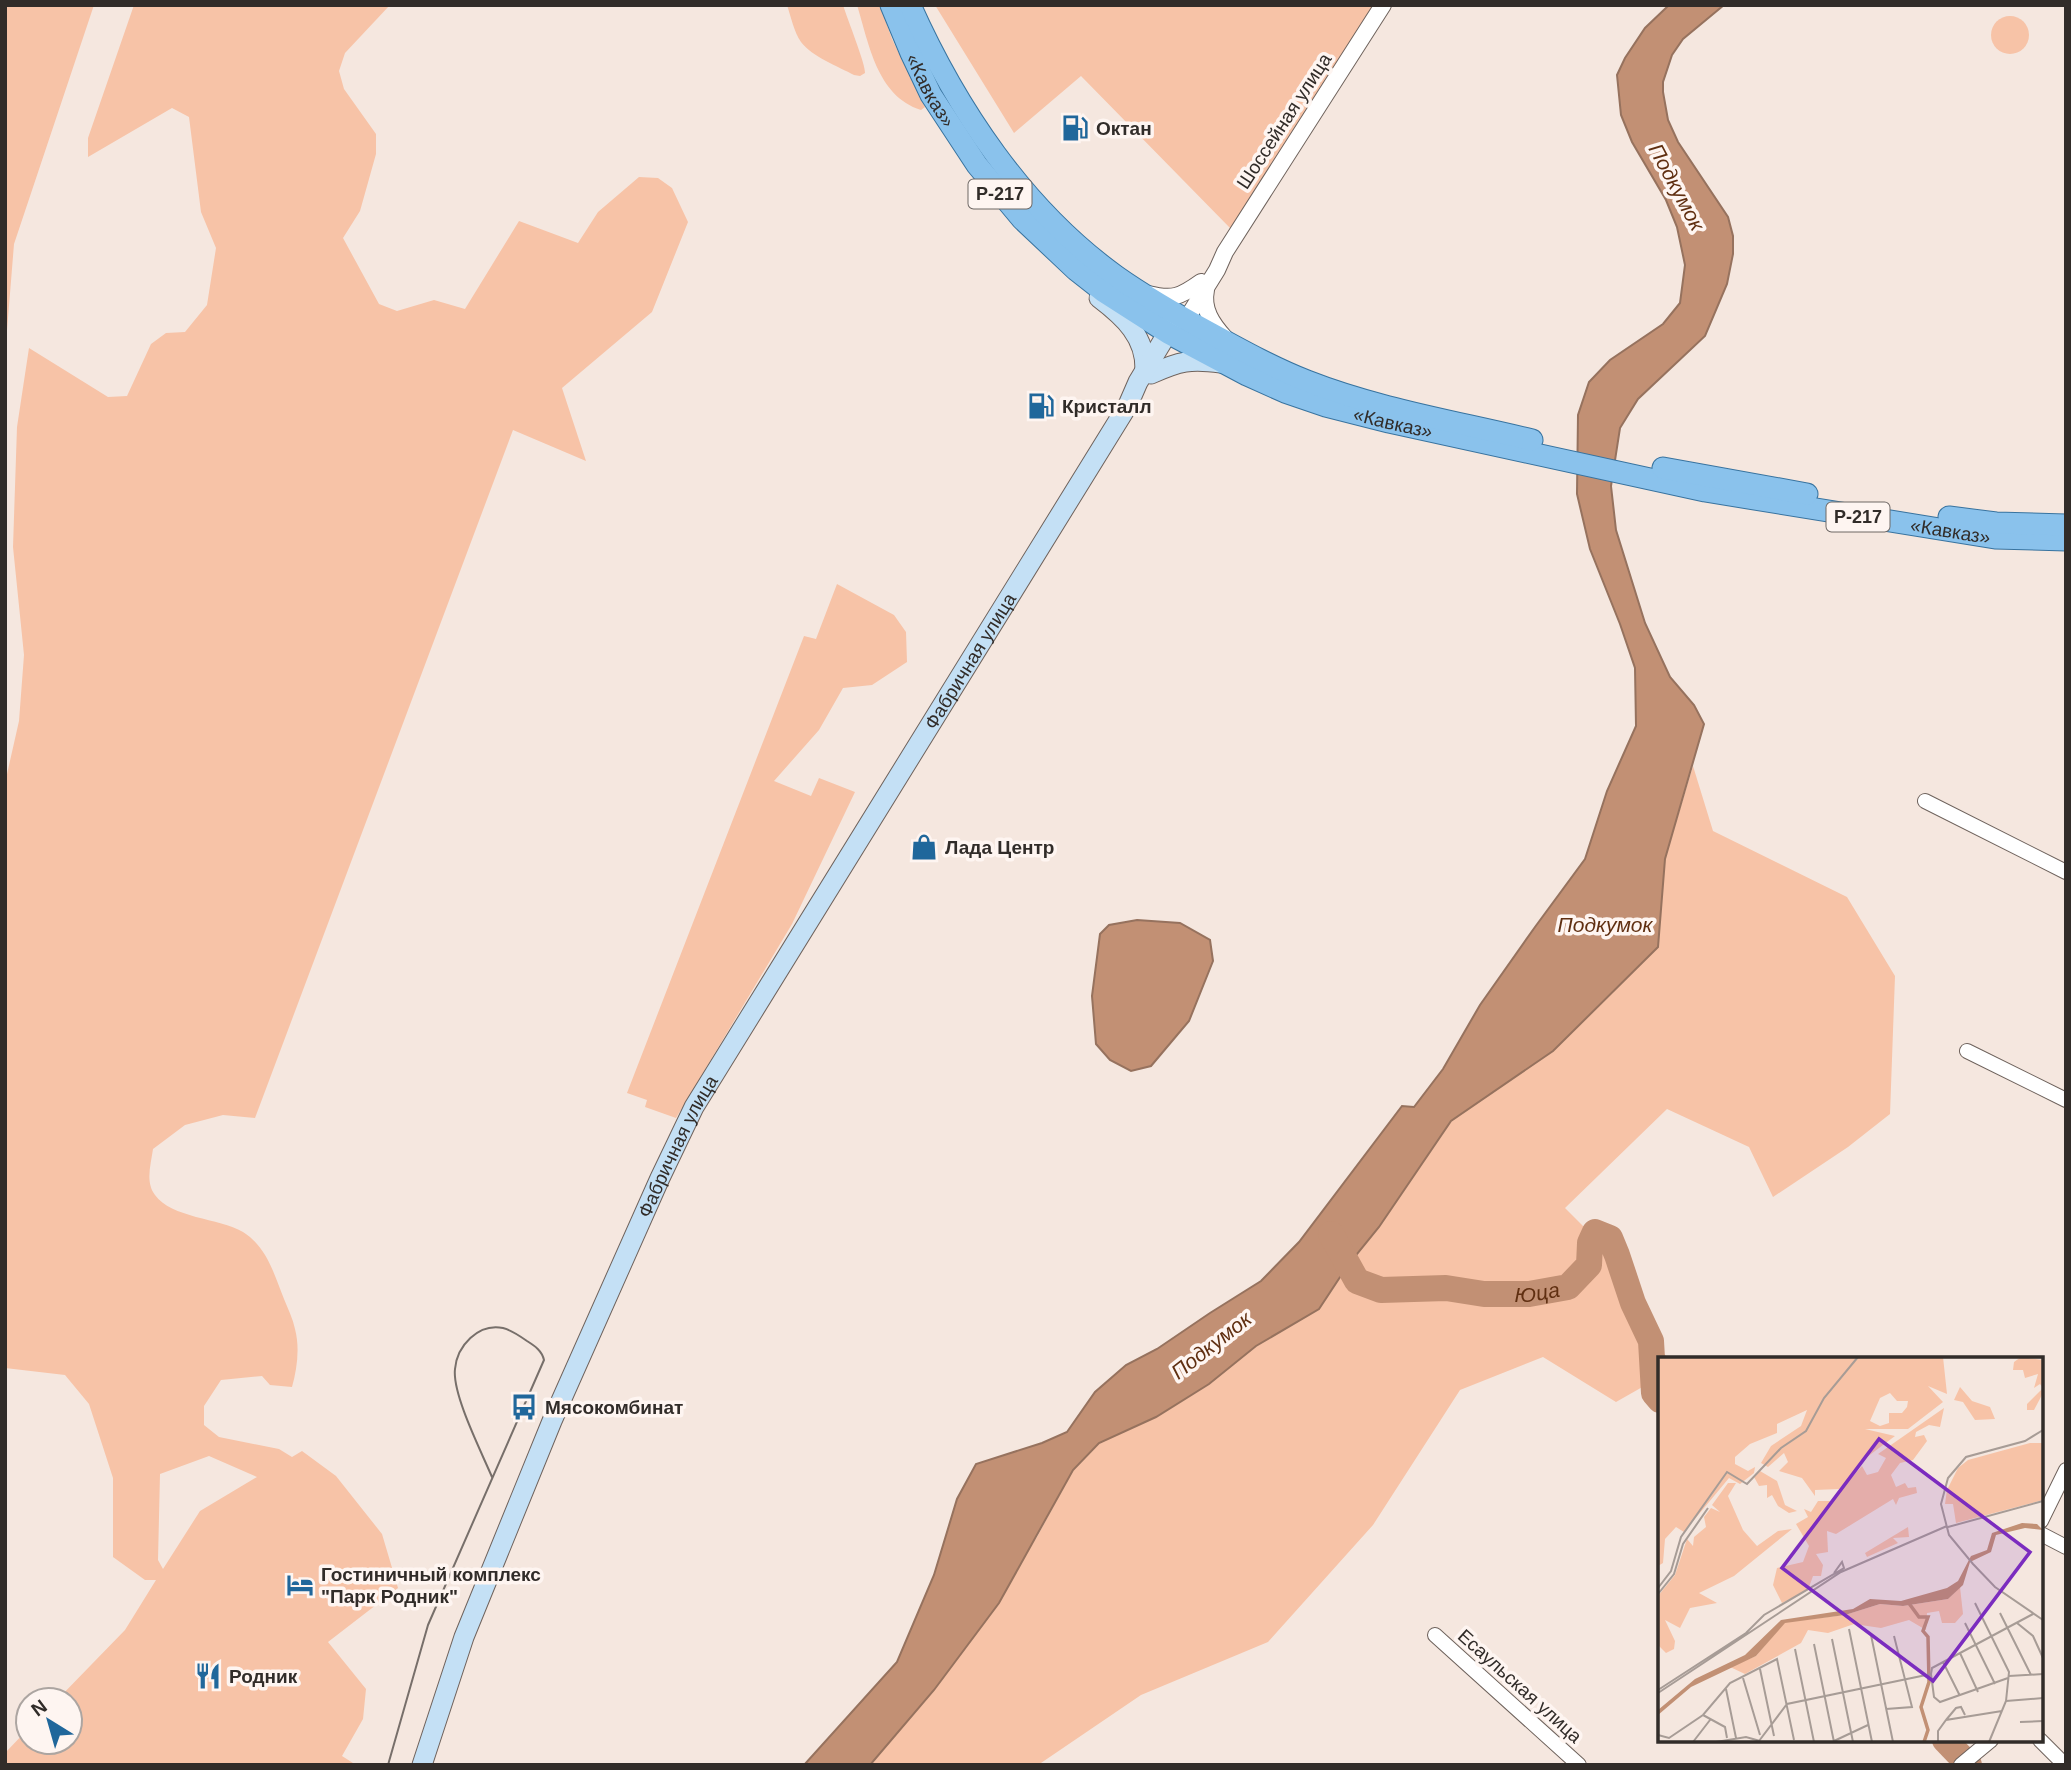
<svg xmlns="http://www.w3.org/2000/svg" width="2071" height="1770" font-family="Helvetica,sans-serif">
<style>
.green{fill:#f7c3a7;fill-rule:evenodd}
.water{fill:#c29074;stroke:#96725e;stroke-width:2}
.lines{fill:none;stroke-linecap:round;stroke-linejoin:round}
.river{stroke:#c29074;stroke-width:26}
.minor-casing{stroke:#6e625c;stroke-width:16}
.tertiary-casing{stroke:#6e625c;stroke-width:18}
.secondary-casing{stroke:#6e625c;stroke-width:21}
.primary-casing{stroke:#38739f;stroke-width:23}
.minor{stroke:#fff;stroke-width:14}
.tertiary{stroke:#fff;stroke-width:16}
.secondary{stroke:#c4e0f5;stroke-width:19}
.primary{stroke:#8ac2ec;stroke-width:21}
.tram{stroke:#776f6a;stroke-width:2}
.labels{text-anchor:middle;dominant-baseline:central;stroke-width:7;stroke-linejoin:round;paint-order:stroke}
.shield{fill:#fef5f1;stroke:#6e6865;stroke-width:2}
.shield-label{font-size:18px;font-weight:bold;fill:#312c29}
.street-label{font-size:19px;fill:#312c29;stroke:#fef5f1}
.poi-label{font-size:19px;font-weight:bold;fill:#312c29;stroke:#fef5f1;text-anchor:start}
.water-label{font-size:21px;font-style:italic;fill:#602f11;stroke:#fef5f1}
.inset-river{fill:none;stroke:#c29074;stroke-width:3.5}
.inset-road{fill:none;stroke:#a79c96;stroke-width:2}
.view{fill:#7b2cbf;fill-opacity:0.15;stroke:#7b2cbf;stroke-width:3.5}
.inset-edge{fill:none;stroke:#312c29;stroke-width:3.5}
</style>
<rect width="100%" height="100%" fill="#f5e7df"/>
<g class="green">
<polygon points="5,5 94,5 14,244 5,355"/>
<path d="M134,5h256l-45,48 -6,18 5,18 32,45v20l-16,57 -17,27 36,66 18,7 37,-11 31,9 54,-88 59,22 20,-31 41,-35 19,1 14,10 16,34 -36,90 -90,76 24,73 -73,-31 -258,688 -32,-3 -38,10 -32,24c-2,15 -8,33 2,46 16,23 64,23 88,37 24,15 31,42 41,67 4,10 9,20 11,30 5,19 2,40 -3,58l-22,-2 -8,-9 -41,4 -17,26v19l15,12 60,12 13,8 10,-6 34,25 46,58 16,54 -70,54 38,47 -3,30 -21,37 11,7 -1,2h-347v-12l23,-24v13h42v-42h-13l68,-70 31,-50h-11l-32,-23v-79l-24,-74 -24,-29 -60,-7v-585l14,-62 5,-66 -11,-108 4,-120 12,-79 79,49 19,-1 24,-52 15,-11 19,-1 22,-27 9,-57 -15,-36 -12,-95 -17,-9 -84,49v-19zM209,1456l48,21 -57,34 -37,58 -5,-9 2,-86z"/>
<path d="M787,5h56c4,13 23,60 22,68l-5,3 -6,-1c-15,-8 -43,-19 -53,-33 -7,-10 -10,-25 -14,-37z"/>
<path d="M857,5h23l12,34 33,68 -4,3c-44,-14 -52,-66 -64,-105z"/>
<polygon points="935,5 1373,5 1231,229 1081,76 1014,133"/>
<circle cx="2010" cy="35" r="19"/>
<polygon points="837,584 894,615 906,632 907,662 872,685 843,688 819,730 774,781 811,796 819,778 855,792 792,924 676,1118 645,1107 647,1100 627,1093 804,636 816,639"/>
<polygon points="1693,766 1713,831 1847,897 1895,976 1890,1114 1848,1147 1773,1197 1749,1147 1667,1109 1565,1208 1603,1246 1615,1269 1630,1325 1670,1359 1660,1359 1660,1377 1616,1402 1543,1357 1460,1390 1373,1525 1268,1642 1141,1695 1038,1765 870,1765 934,1690 1037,1537 1073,1470 1099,1443 1156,1417 1209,1384 1255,1346 1348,1265 1379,1227 1451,1121 1553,1051 1658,947 1665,859"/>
</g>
<g class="water">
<polygon points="1669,5 1724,5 1683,39 1672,55 1663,82 1663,92 1668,120 1678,142 1728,217 1733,236 1733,254 1727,284 1705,336 1638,399 1620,428 1611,486 1616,530 1645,623 1670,677 1694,705 1704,724 1665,859 1658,947 1553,1051 1451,1121 1379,1227 1348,1265 1319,1309 1256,1346 1209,1384 1156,1417 1099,1443 1073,1470 999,1603 934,1690 870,1765 804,1765 897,1662 934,1575 957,1499 976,1464 1042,1443 1067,1432 1095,1392 1126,1365 1157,1349 1210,1313 1261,1281 1299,1242 1402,1106 1414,1107 1443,1069 1480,1005 1535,927 1585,859 1607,791 1636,726 1635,668 1620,624 1590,549 1577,494 1578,415 1589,382 1610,360 1663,324 1680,303 1685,265 1677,227 1666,200 1632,142 1621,115 1617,75 1625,58 1645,28"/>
<polygon points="1137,920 1180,923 1210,940 1213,961 1189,1021 1151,1066 1131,1071 1110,1060 1096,1044 1092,996 1100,934 1109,925"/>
</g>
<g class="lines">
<g class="river">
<path id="s1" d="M1331,1234l26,47 24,9 65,-2 38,6h45l39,-7 21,-22 1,-22 5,-11 15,6 7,17 16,48 18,38 3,52 6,7"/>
<polyline points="1945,1740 1969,1765"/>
</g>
<g class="minor-casing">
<g id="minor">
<polyline points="1925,801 2066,872"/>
<polyline points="1967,1051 2066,1100"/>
<polyline points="2041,1521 2066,1470"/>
<polyline points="2041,1534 2066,1547"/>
<polyline points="1435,1635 1579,1765"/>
<polyline points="2040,1740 2065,1765"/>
<polyline points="1961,1765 1991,1740"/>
</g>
</g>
<g class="tertiary-casing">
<g id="tertiary">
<path d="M1206,290c-4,19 6,34 19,48"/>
<path d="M1148,294c25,6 32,3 53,-12"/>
<polyline points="1186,320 1217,270 1225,252 1383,5"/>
</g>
</g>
<g class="secondary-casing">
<g id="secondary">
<path d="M1099,298c25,19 47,39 46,72"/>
<path d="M1151,374c29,-13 39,-15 70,-11"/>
<path id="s2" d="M422,1765l42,-128 88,-216 108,-243 34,-71 434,-702 10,-23 38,-63"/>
</g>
</g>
<g class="primary-casing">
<g id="primary">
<path id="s3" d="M891,5l20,48 20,42 46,70 45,54 54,51 28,22 64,41 79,42 38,17 41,14 63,16 316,69 290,47 71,2"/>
<path d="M910,5c46,103 113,204 206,271 31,22 63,40 96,58 31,17 62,34 95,47 71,28 151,41 225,59"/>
<polyline points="1663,468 1807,494"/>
<polyline points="1949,517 1996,523 2066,525"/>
</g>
</g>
<use href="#minor" class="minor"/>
<use href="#tertiary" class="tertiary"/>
<use href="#secondary" class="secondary"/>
<use href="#primary" class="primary"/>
<path class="tram" d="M388,1765l40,-140 116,-265c-2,-9 -9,-14 -17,-19 -7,-5 -16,-11 -24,-13 -25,-5 -46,18 -48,41 -3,25 26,82 37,108"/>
</g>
<defs>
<g id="fuel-bare" transform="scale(2.1)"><path d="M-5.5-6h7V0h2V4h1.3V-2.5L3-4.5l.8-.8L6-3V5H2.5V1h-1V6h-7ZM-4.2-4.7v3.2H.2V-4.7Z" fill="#20679b" stroke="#fef5f1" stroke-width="2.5" paint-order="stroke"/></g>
<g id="shop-bare" transform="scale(2.1)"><path d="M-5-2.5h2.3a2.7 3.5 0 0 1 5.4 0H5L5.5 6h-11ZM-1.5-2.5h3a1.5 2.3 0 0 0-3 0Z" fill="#20679b" stroke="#fef5f1" stroke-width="2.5" paint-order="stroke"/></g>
<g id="bus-bare" transform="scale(2.1)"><path d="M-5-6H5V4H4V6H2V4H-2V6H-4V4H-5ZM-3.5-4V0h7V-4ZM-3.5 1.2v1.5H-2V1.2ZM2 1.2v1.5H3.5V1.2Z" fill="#20679b" stroke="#fef5f1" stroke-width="2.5" paint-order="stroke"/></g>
<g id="hotel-bare" transform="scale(2.1)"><path d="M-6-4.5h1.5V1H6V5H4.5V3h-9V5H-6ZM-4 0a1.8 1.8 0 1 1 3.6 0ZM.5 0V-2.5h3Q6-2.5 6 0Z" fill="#20679b" stroke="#fef5f1" stroke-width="2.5" paint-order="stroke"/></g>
<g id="restaurant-bare" transform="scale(2.1)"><path d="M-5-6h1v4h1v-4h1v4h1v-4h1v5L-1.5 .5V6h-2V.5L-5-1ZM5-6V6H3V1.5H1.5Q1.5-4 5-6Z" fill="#20679b" stroke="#fef5f1" stroke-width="2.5" paint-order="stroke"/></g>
</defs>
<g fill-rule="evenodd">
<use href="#fuel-bare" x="1075" y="128"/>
<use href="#fuel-bare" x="1041" y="406"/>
<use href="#shop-bare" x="924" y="847"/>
<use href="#bus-bare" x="524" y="1407"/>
<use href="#hotel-bare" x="300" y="1585"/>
<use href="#restaurant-bare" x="208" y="1676"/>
</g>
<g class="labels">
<g class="shield">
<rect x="968.5" y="179.5" width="63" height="29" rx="5"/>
<rect x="1826.5" y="502.5" width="63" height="29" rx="5"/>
</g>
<g class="shield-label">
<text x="1000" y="194">Р-217</text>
<text x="1858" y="517">Р-217</text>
</g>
<g class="street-label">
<text stroke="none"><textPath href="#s3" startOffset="94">«Кавказ»</textPath></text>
<text transform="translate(1284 121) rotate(-57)">Шоссейная улица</text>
<text stroke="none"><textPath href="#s3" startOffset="682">«Кавказ»</textPath></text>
<text stroke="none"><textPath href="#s3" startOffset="1250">«Кавказ»</textPath></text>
<text stroke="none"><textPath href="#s2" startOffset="1237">Фабричная улица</textPath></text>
<text stroke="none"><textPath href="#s2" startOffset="670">Фабричная улица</textPath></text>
<text transform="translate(1520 1686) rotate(42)">Есаульская улица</text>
</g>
<g class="poi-label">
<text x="1096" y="128">Октан</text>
<text x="1062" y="406">Кристалл</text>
<text x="945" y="847">Лада Центр</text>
<text x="545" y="1407">Мясокомбинат</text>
<text x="321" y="1574">Гостиничный комплекс<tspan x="321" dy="22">"Парк Родник"</tspan></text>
<text x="229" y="1676">Родник</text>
</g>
<g class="water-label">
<text transform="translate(1677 187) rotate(62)">Подкумок</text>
<text x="1605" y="924">Подкумок</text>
<text stroke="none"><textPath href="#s1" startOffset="236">Юца</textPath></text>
<text transform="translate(1211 1345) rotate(-38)">Подкумок</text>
</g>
</g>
<g transform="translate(1658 1357)">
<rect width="385" height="385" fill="#f5e7df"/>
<path d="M0,0h285l4,37 -19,-8 15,16 -35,27h-43l30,7 -28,21 -28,32 -24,1v6l-13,-18 -23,-7 9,-9 -4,-9 -16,14 -7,-4 10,-17 30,-20 6,-16 -30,14v9l-27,11 -15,13v7l13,7 7,-4 -1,6 -14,11 -11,-6 -45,54 -8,-5 -11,12 -2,24 -5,3zM232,36l7,8h11l-1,6 -5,6h-13v10l-9,3 -10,-5 10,-23zM363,0l22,3v33l-9,17h-7v-6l16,-16 -3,-4 -6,4 4,-14 -13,4 -2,-8h-10l1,-8zM302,30l12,14 18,6 5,12 -20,1 -12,-18 -9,-2zM286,51l-4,19 -11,-2 -13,7 -1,5 9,-2 3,6 -14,19 -13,3 -9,12 5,12 9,-4 3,5 8,-1 1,6 -18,5 -3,7 -3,-6 -57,35 -9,-3 1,21 -12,2 7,11 -2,11h-8l-5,14 -26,13 -9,-18 4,-17 26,-6 6,-16 -13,-22 12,-7 -4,-8 7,3 7,-11h13l31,-35 5,9 11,-3 8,-14 -8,-4zM372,86h13v57l-87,23 -3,-19h-8l2,-14 11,-22 10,-8zM102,114l17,10 8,24 12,6 -8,2 -11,-7 -6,-11 -5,3v-13l-8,1 -5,-9zM70,126h8l-8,13 15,34 14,16 21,-15 14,-2 -58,47 -35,17 18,10 -27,5 -10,20 -15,-8 10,21 -1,8 -8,4 -8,-8v-49l17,-21 12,-36 6,7 1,-9 12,-10 -2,-10 7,-9 9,4 -8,-7zM250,170l1,10 -16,1 5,5 -31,14 -2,-4zM302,230l3,27 -8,9h-13l-3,-12 -12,2 -1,17 -17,-10 -28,8 -27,-4 -26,9 -20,-3 -7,13 -56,31 -15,-7 26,-11 29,-34 60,-7 35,-11 23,2 45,-7z" fill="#f7c3a7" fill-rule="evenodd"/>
<path d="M364,166l15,1 6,6 -18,-2 -29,7 -5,17 -21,10 -7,23 -15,14 -45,7 -23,-2 -35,11 -60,8 -29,33 -65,31 -33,28v-5l37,-31 50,-24 36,-35 72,-11 17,-10 31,2 46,-13 11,-7 13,-25 16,-6 5,-17z" fill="#c29074"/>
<path class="inset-river" d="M250,245l11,15h9l-5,14 5,6 1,45 -8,25 7,23 -4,12"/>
<path class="inset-road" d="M385,73l-18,11 -59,16 -18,21 -7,26 8,31 24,29 22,23 48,33M290,170l95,-26M0,231l13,-17 10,-34 46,-65 20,12 34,-36 25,-17 18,-33 34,-41M0,237l16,-20 9,-30 25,-36M317,246l34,69 -3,29 -17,41M342,256l31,62M307,266l30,61M359,266l16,13 10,22M191,272l23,113M213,278l22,107M174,282l21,103M156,287l20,98M137,292l19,93M302,296l18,39M285,305l17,34M102,312l14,67M273,317l1,-6 101,-54M273,317l3,23 6,5 68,-24M351,319l34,-2M85,321l17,57M68,332l10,49M0,333l88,-57 18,-18 80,-47 -2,-6 -8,11M0,336l183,-121 106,-46M348,344l37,-3M228,352l26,-2 -18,-71M45,358l22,12 2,11M288,363l10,-12 5,-1 4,8M362,365l23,-1M0,378l11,3 34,-23 27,-32 47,-24 17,81M101,384l28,-37 144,-30M176,384l34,-16M35,385l17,-22M58,385l30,-5 14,4M280,385v-11l8,-11 56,-9"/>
<path class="view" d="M221,82l151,113 -97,129 -151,-113z"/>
<rect width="385" height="385" class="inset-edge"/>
</g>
<rect width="2071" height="1770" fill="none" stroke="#312c29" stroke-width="14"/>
<g transform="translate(49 1721) rotate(323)"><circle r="33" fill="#fef5f1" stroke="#aca5a1" stroke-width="2"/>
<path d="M0-5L12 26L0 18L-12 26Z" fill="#20679b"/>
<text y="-10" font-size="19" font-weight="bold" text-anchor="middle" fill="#312c29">N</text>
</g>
</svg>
